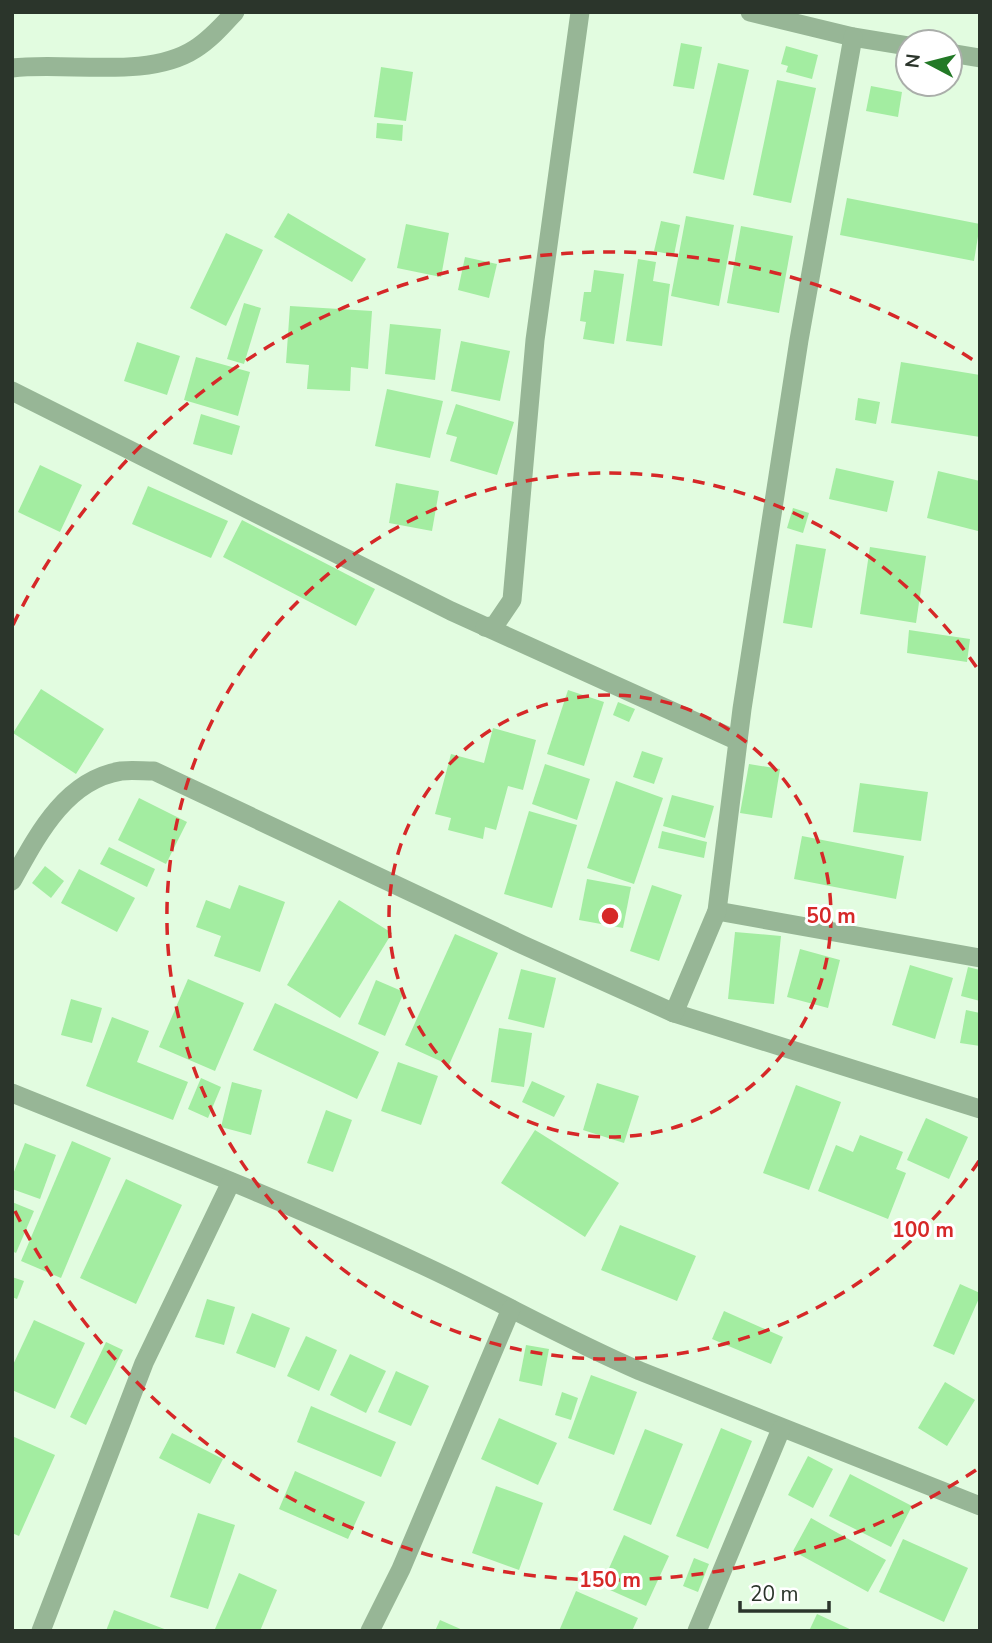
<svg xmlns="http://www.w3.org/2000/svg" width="992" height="1643" font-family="'Nunito Sans',sans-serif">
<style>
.building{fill:#a3eda1}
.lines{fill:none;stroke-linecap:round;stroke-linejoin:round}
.minor{stroke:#97b696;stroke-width:19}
.ring{fill:none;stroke:#d62828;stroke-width:3.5;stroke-dasharray:12 9}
.centre{fill:#d62828;stroke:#fff;stroke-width:3.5}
.ring-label{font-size:21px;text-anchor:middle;font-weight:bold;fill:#d62828;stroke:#fff;stroke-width:6;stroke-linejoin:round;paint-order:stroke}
</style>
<rect width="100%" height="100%" fill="#e2fce0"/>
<g class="building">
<polygon points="681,43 702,47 694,89 673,86"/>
<polygon points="786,46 818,55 812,79 786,72 788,66 781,64"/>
<polygon points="718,63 749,70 724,180 693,173"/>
<polygon points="381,67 413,72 406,121 374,117"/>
<polygon points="777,80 816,88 791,203 753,195"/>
<polygon points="871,86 902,92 898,117 866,111"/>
<polygon points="377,123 403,125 402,141 376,138"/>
<polygon points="847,198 980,224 974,261 840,235"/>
<polygon points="288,213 366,259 352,282 274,237"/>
<polygon points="686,216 734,225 719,306 671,296"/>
<polygon points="661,221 680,225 674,255 654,251"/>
<polygon points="406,224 449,233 441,277 397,268"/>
<polygon points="741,226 793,236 779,313 727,303"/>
<polygon points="226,233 263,250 226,326 190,308"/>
<polygon points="465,257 497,264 489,298 458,290"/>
<polygon points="638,259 656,262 653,281 670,284 662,346 626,341"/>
<polygon points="594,270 624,274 614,344 583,339 586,322 580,321 584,292 591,292"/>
<polygon points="244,303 261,308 244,364 227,359"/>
<polygon points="290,306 372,311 368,369 351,367 350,391 307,389 309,365 286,363"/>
<polygon points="390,324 441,329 435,380 385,374"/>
<polygon points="461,341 510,351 500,401 451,391"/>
<polygon points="137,342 180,356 167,395 124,381"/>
<polygon points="196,357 250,372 238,416 184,400"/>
<polygon points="901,362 980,375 980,437 891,423"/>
<polygon points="387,389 443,401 430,458 375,446"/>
<polygon points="858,398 880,402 876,424 855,420"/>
<polygon points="456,404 514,422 497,475 450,461 457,437 446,434"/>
<polygon points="201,414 240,426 232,455 193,444"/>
<polygon points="40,465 82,485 60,532 18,512"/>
<polygon points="836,468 894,481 887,512 829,499"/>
<polygon points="938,471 980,481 978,531 927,518"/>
<polygon points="396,483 439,491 432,531 389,523"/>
<polygon points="148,486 228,521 211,558 132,524"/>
<polygon points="793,508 809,513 803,533 787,528"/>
<polygon points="242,520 375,589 356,626 223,557"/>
<polygon points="796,544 826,549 812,628 783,623"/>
<polygon points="870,547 926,556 916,623 860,614"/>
<polygon points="909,630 970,639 967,662 907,653"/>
<polygon points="41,689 104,729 76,774 13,733"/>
<polygon points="568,690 604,702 584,766 547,754"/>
<polygon points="618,702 635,709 629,722 613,715"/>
<polygon points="493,728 536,740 523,790 508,786 496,830 485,827 483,839 448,830 451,818 435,814 451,754 484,763"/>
<polygon points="642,751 663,758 654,784 633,777"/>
<polygon points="545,764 590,779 577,820 532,804"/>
<polygon points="749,764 780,769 772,818 740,813"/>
<polygon points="616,781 663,798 634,884 587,868"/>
<polygon points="860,783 928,792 921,841 853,832"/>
<polygon points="672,795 714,806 705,838 663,826"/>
<polygon points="139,798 187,822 166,864 118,840"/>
<polygon points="529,811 577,825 552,908 504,894"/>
<polygon points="662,831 707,842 704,858 658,848"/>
<polygon points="802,836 904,856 896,899 794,879"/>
<polygon points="109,847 155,869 147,887 100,864"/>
<polygon points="45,866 64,881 51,898 32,883"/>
<polygon points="79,869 135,898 117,932 61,903"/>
<polygon points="587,879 631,887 623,928 579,920"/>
<polygon points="239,885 285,902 260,972 214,956 221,936 196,927 206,900 230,909"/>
<polygon points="652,885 682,895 659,961 630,951"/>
<polygon points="339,900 392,933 340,1018 287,985"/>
<polygon points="735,932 781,936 774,1004 728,999"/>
<polygon points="455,934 498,953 449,1065 405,1045"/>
<polygon points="800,949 840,960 828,1008 787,997"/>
<polygon points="910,965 953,978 935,1039 892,1025"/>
<polygon points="968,967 980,970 980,1001 961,996"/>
<polygon points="521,969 556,978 544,1028 508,1019"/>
<polygon points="188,979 244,1003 215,1071 159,1047"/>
<polygon points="376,980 404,992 385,1036 358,1024"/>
<polygon points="71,999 102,1008 92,1043 61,1035"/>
<polygon points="275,1003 379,1052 357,1099 253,1050"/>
<polygon points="966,1010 980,1013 980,1046 960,1043"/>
<polygon points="112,1017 149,1031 137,1062 188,1082 173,1120 86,1086"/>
<polygon points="499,1028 532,1033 524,1087 491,1082"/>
<polygon points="398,1062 438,1076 421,1125 381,1111"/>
<polygon points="201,1078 221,1087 208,1118 188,1109"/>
<polygon points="532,1081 565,1096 554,1117 522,1102"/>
<polygon points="232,1082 262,1090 251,1135 221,1127"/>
<polygon points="597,1083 639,1096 624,1143 583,1130"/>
<polygon points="796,1085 841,1102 809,1190 763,1173"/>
<polygon points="326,1110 352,1120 333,1172 307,1163"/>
<polygon points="926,1118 968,1137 949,1179 907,1160"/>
<polygon points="535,1130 619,1183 585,1237 501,1183"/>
<polygon points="860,1135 903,1152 896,1169 906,1173 888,1219 818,1191 836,1145 853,1152"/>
<polygon points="72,1141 111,1158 61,1278 21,1261"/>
<polygon points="25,1143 56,1155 40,1199 12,1189 12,1177"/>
<polygon points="126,1179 182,1205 136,1304 80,1278"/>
<polygon points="12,1202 34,1211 16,1253 12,1251"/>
<polygon points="620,1225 696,1256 677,1301 601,1270"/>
<polygon points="12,1277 24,1281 17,1299 12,1297"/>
<polygon points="960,1284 980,1293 980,1296 954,1355 933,1346"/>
<polygon points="207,1299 235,1307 224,1345 195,1337"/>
<polygon points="724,1311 783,1337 771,1364 712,1339"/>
<polygon points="252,1313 290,1328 275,1368 236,1353"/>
<polygon points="34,1320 85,1343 55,1409 12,1390 12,1367"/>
<polygon points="306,1336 337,1350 319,1391 287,1376"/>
<polygon points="106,1342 123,1350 86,1425 70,1417"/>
<polygon points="526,1345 549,1349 542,1386 519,1381"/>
<polygon points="350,1354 386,1371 366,1413 330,1395"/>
<polygon points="396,1371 429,1386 411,1426 378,1412"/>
<polygon points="591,1375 637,1392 614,1455 568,1438"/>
<polygon points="945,1382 975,1400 947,1446 918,1428"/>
<polygon points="562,1392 578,1398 571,1420 555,1415"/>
<polygon points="311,1406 396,1442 381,1477 297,1442"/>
<polygon points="499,1418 557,1443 538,1485 481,1459"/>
<polygon points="721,1428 752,1441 708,1549 676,1536"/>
<polygon points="645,1429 683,1444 651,1525 613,1510"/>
<polygon points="172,1433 223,1459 210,1484 159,1458"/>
<polygon points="12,1436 55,1455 19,1536 12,1533"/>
<polygon points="808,1456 833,1469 813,1508 788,1495"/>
<polygon points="295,1471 365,1502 348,1539 279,1509"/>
<polygon points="850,1474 912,1506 891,1547 829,1516"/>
<polygon points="496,1486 543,1503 519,1570 472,1553"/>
<polygon points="198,1513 235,1525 208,1609 170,1597"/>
<polygon points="811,1518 886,1560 868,1592 793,1551"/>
<polygon points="624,1535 669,1556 646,1606 601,1586"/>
<polygon points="903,1539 968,1568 944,1622 879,1592"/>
<polygon points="694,1558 709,1564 698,1592 683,1586"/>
<polygon points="239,1573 277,1590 260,1631 215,1629"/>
<polygon points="576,1591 638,1618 632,1631 559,1631"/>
<polygon points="114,1610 167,1630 167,1631 106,1631"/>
<polygon points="817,1614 854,1631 809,1631"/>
<polygon points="440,1620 465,1631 435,1631"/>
</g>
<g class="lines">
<g class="minor">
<polyline points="750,12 853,37 908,46"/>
<polyline points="950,53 980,58"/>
<path d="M12,68c55,-7 135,12 183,-19 16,-10 28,-24 40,-37"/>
<polyline points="12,391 451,611 738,741"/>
<polyline points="485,627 495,625 512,600 535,340 580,12"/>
<path d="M12,881c25,-45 53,-101 109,-110 10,-1 22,0 33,0l369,174 151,68 306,96"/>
<polyline points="717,911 980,958"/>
<polyline points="674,1013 717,911 742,709 799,340 853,37"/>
<path d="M12,1093c136,55 274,108 408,171 74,34 145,75 220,107l340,135"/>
<polyline points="41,1631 144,1363 231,1182"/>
<polyline points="370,1631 401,1569 511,1309"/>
<polyline points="697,1631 781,1429"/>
</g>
</g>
<g class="ring">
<circle cx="610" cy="916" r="221"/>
<path d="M979 1161A443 443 0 1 1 979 671"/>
<path d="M976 1470A664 664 0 0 1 13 1207M13 625A664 664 0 0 1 976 362"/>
</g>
<circle cx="610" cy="916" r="10" class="centre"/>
<g class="ring-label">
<text x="831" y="923">50 m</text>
<text x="923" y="1237">100 m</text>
<text x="610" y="1587">150 m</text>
</g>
<rect width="992" height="1643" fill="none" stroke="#2b352b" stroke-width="28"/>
<g transform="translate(929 63) rotate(277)"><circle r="33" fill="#ffffff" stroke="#aaaeaa" stroke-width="2"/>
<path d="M0-5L12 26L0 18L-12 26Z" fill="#227926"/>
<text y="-10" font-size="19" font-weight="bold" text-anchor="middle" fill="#2b352b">N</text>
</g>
<path d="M740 1601v10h89v-10" fill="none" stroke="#2b352b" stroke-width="3.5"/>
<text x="750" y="1601" font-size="21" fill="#2b352b" stroke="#ffffff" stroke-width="5" paint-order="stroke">20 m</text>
</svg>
